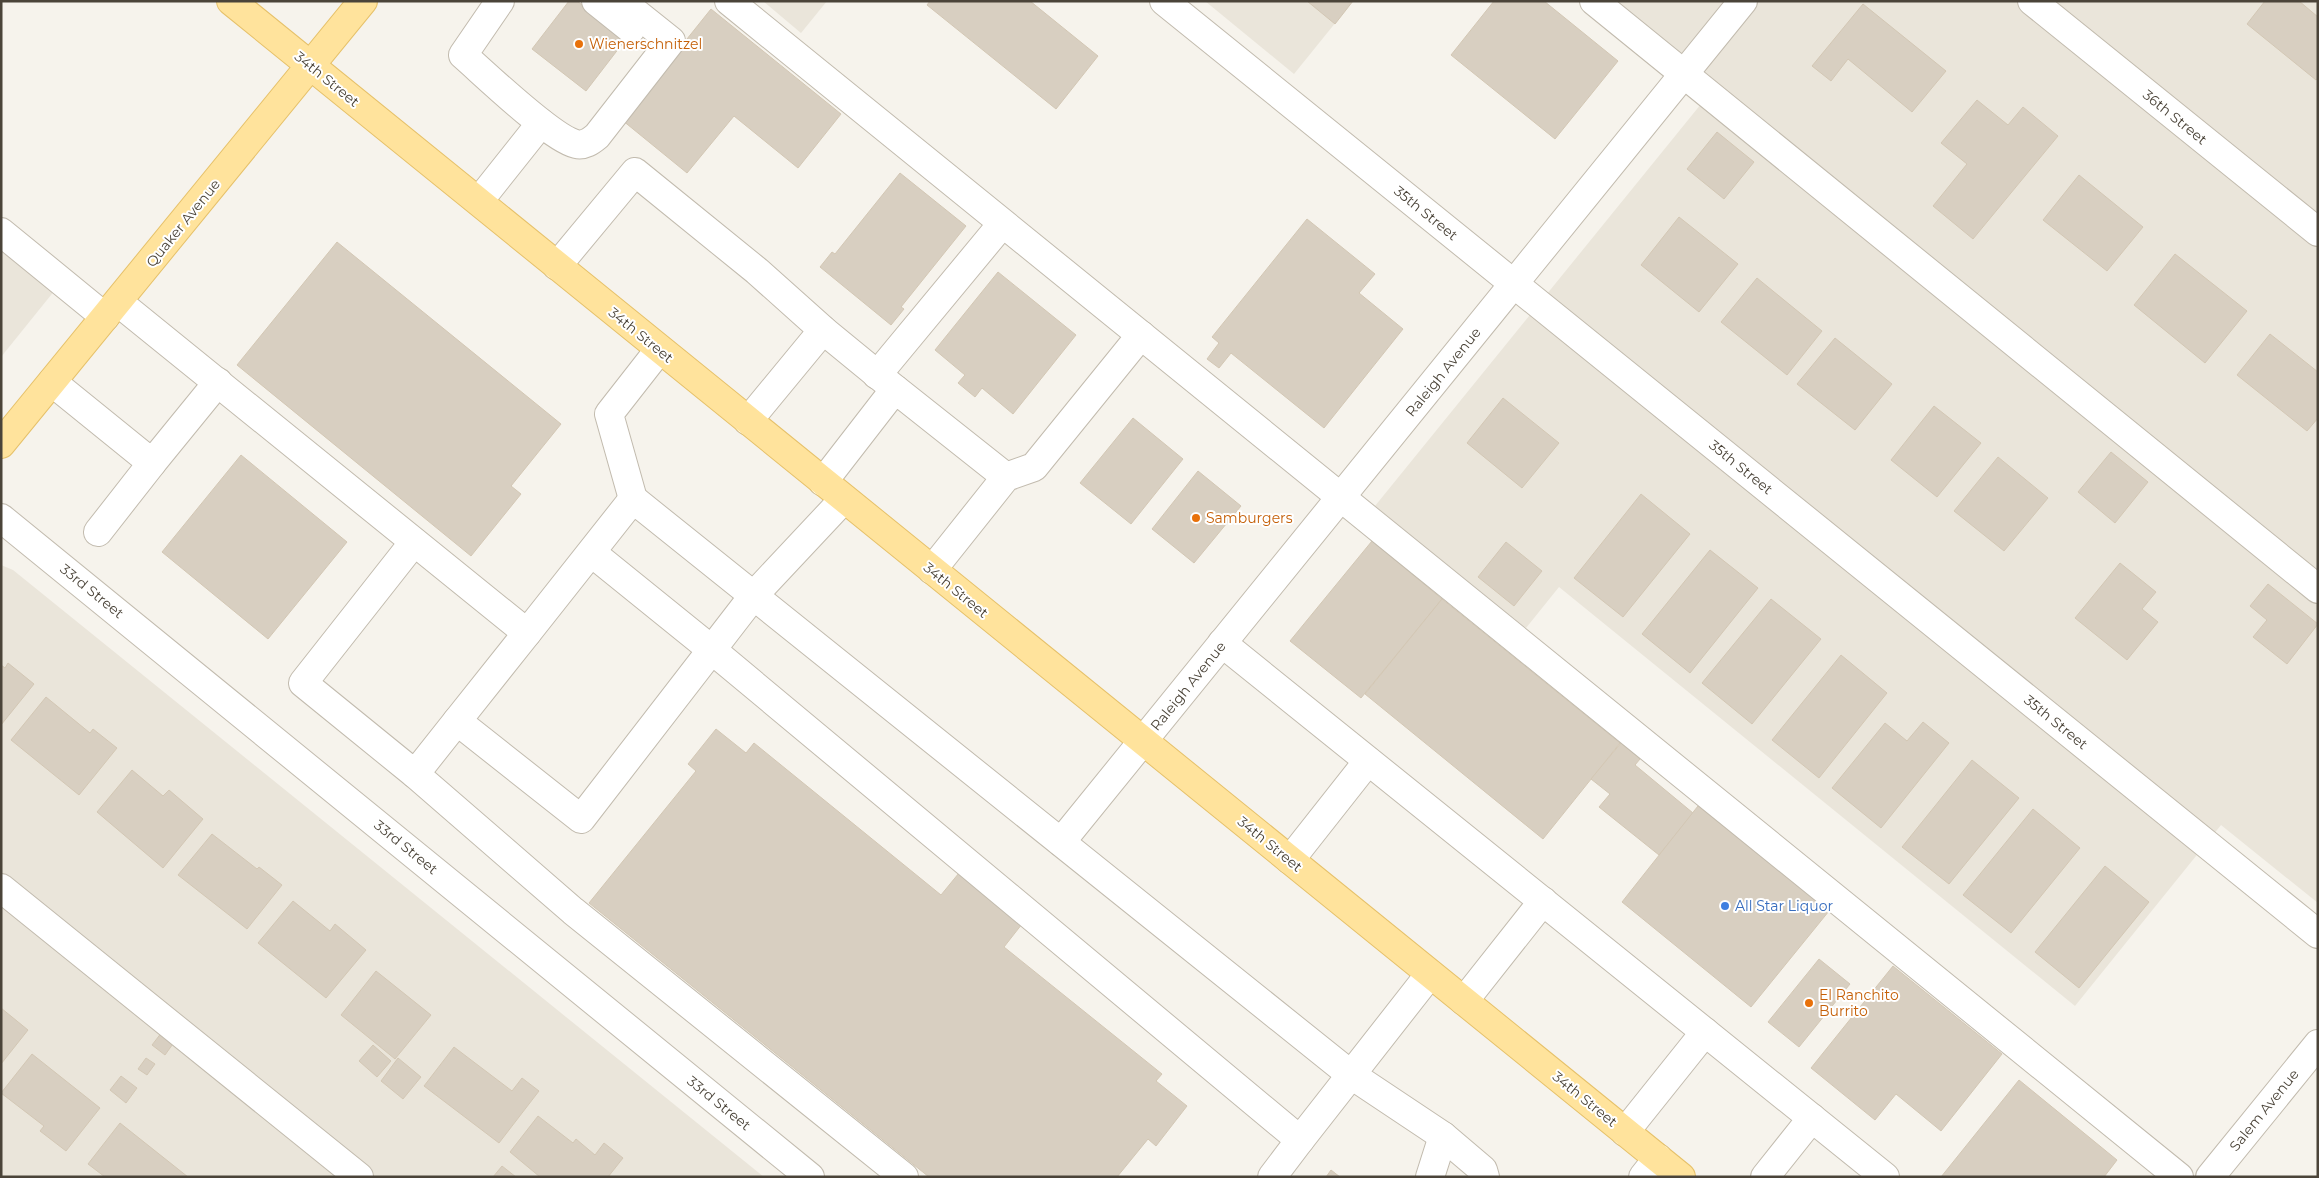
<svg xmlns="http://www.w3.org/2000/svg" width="2319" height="1178" font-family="Montserrat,sans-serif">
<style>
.residential{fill:#eae5da}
.building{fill:#d8cfc1;stroke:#d3c7b4}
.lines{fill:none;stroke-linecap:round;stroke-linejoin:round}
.minor-casing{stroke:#c2bbae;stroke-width:30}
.major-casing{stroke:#e6c16a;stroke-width:30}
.minor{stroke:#fff;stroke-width:28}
.major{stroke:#ffe39c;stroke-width:28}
.food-dot{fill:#e8710a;stroke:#fff;stroke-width:2}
.shop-dot{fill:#3f7fe0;stroke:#fff;stroke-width:2}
.labels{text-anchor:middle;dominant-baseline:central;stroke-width:4;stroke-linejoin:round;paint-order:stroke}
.food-label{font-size:14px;fill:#c56008;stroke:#fff;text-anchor:start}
.street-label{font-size:14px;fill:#4b4439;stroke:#fff}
.shop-label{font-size:14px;fill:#366cbe;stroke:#fff;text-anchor:start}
</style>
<rect width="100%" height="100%" fill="#f6f3ec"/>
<g class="residential">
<polygon points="763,1 827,1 801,33"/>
<polygon points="1205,1 1353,1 1294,74"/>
<polygon points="1608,1 2318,1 2318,903 2221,825 2075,1006 1559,587 1526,628 1375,506 1714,88"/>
<polygon points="1,246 55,290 1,357"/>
<polygon points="1,565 13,570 764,1177 1,1177"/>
</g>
<g class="building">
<polygon points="569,1 577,1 626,39 586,91 532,49"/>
<polygon points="930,1 1030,1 1098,56 1056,109 927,5"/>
<polygon points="1307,1 1353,1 1335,24"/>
<polygon points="1494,1 1544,1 1618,61 1555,139 1451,55"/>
<polygon points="2265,1 2299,1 2318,17 2318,78 2316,80 2247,24"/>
<polygon points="1863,4 1946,71 1912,112 1848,59 1831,81 1812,66"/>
<polygon points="711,9 841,114 798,168 734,116 687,173 622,120"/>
<polygon points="1977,100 2008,125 2023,107 2058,136 1973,239 1933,206 1967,164 1941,143"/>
<polygon points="1717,132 1754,162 1724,199 1687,169"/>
<polygon points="900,173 966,226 901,307 904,309 891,325 820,267 832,252 835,254"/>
<polygon points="2079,175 2143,227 2107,271 2043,220"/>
<polygon points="1679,217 1738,264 1699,312 1641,265"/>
<polygon points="1307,219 1375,274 1359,293 1403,329 1324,428 1231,353 1219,368 1207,359 1219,343 1212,337"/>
<polygon points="337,242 561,424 511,486 521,494 471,556 237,365"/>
<polygon points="2175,254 2247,311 2205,363 2134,305"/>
<polygon points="998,272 1076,335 1013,414 982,388 975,397 958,383 965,375 935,350"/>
<polygon points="1757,278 1822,331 1787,375 1721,322"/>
<polygon points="2270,334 2318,372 2318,418 2307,431 2237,375"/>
<polygon points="1835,338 1892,384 1855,430 1797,384"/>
<polygon points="1503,398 1559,443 1522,488 1467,443"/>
<polygon points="1934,406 1981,443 1937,497 1891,460"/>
<polygon points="1133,418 1183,459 1131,524 1080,483"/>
<polygon points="2111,452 2148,482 2115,523 2078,492"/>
<polygon points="241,455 347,542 268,639 162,552"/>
<polygon points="1998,457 2048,498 2004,551 1954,511"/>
<polygon points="1198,471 1241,506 1194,563 1152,529"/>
<polygon points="1641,494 1690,534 1623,617 1574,578"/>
<polygon points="1372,541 1442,599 1361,698 1290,641"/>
<polygon points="1506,542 1542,571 1514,606 1478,577"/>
<polygon points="1710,550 1758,588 1690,673 1642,634"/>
<polygon points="2120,563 2156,592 2142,609 2158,622 2127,660 2075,618"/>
<polygon points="2268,584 2318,624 2287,664 2253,637 2267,620 2250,606"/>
<polygon points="1442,599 1620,743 1543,839 1365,694"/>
<polygon points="1771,599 1821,639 1752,724 1702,683"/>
<polygon points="1841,655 1887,693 1819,778 1772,740"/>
<polygon points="8,663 34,684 1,725 1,665 5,668"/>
<polygon points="46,697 90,733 93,729 117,748 79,795 11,740"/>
<polygon points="1923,722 1949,743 1881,828 1832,788 1885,723 1907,741"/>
<polygon points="716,729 746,753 754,743 941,895 959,873 1022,924 1004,947 1162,1074 1156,1081 1187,1106 1156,1146 1148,1139 1117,1177 929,1177 589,903 696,771 688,764"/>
<polygon points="1621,743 1640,759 1635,765 1693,813 1659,855 1599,807 1610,794 1591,779"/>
<polygon points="1972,760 2019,798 1949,884 1902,847"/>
<polygon points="132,770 163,796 169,790 203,819 163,868 97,812"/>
<polygon points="1698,806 1829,911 1751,1007 1622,902"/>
<polygon points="2033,809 2080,848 2011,933 1963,895"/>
<polygon points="212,834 257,869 259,867 282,885 247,929 178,875"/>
<polygon points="2105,866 2149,902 2079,988 2035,952"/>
<polygon points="293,901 330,931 335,924 366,950 326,998 258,943"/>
<polygon points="1819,959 1850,984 1799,1047 1768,1022"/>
<polygon points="1893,966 2002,1054 1941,1131 1896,1094 1875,1120 1811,1068"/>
<polygon points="376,971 431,1015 395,1059 341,1015"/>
<polygon points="1,1008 28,1030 1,1064"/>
<polygon points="162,1032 175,1041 165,1055 152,1045"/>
<polygon points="373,1045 391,1061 377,1077 359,1061"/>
<polygon points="454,1047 512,1091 522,1078 539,1091 499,1143 424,1086"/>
<polygon points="32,1054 100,1108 66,1151 40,1131 44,1126 1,1093"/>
<polygon points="146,1058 155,1064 147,1075 138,1069"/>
<polygon points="398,1058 421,1077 403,1099 381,1081"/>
<polygon points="121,1076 137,1088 126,1103 110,1090"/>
<polygon points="2019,1080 2117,1160 2104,1177 1941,1177"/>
<polygon points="538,1116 573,1143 576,1139 595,1155 604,1143 623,1158 608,1177 540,1177 510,1152"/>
<polygon points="120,1123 188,1177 105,1177 88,1164"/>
<polygon points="502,1166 516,1177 493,1177"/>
<polygon points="1331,1170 1340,1177 1326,1177"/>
</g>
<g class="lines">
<g class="minor-casing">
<g id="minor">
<path d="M500,1l-37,54c23,20 88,83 113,89 8,2 15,-3 21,-8l74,-95 -50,-40"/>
<polyline points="596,1 631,29"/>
<polyline points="729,1 2179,1177"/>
<polyline points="1164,1 2318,934"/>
<polyline points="1594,1 2318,589"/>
<polyline points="2032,1 2318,232"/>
<polyline points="479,201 541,123"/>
<polyline points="1,232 105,317"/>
<polyline points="557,266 635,172 757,271 823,330"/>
<polyline points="118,302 527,633 633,499 1350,1074 1443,1136 1483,1170 1485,1177"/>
<polyline points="877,375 1002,224"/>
<polyline points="52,382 152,463 218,382"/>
<polyline points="748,421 823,330 895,389"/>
<polyline points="823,482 895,389 1006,477"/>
<polyline points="633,499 609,414 659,350"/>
<polyline points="1,518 810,1177"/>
<polyline points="98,532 152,463"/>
<polyline points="414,542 303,683 415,774 457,721 581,819 754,595 844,499"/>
<polyline points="592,553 712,650 1300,1140 1430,974"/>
<polyline points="932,570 1006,477 1034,467 1141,335"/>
<polyline points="1222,643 1885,1177"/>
<polyline points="457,721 527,633"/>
<polyline points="415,774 573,911 904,1177"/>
<polyline points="1061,842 1743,1"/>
<polyline points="1290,860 1368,761"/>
<polyline points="1,888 359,1177"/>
<polyline points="1464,1001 1543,901"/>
<polyline points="1625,1132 1705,1032"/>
<polyline points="1272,1177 1300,1140"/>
<polyline points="1430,1177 1443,1136"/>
<polyline points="1643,1177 1658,1158"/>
<polyline points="1765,1177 1812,1118"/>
<polyline points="2210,1177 2318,1044"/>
</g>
</g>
<g class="major-casing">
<g id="major">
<polyline points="231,1 1681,1177"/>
<polyline points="1,444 363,1"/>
</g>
</g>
<use href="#minor" class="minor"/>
<use href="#major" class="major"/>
</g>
<g class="food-dot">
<circle cx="579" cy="44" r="5"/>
<circle cx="1196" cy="518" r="5"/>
<circle cx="1809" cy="1003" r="5"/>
</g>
<circle class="shop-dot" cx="1725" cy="906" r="5"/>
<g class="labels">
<g class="food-label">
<text x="589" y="44">Wienerschnitzel</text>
<text x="1206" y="518">Samburgers</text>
<text x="1819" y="995">El Ranchito<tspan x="1819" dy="16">Burrito</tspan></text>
</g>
<g class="street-label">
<text transform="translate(327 79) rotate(39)">34th Street</text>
<text transform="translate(2175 117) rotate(39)">36th Street</text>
<text transform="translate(1426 213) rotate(39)">35th Street</text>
<text transform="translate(183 223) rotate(-51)">Quaker Avenue</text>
<text transform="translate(641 335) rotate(39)">34th Street</text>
<text transform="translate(1443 372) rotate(-51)">Raleigh Avenue</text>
<text transform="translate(1741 467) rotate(39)">35th Street</text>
<text transform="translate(956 590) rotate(39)">34th Street</text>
<text transform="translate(92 591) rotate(39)">33rd Street</text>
<text transform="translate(1188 686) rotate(-51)">Raleigh Avenue</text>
<text transform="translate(2056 722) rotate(39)">35th Street</text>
<text transform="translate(1270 844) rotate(39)">34th Street</text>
<text transform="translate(406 847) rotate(39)">33rd Street</text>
<text transform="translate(1585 1099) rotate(39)">34th Street</text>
<text transform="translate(719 1103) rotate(39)">33rd Street</text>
<text transform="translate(2264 1110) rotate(-51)">Salem Avenue</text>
</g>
<g class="shop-label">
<text x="1735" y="906">All Star Liquor</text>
</g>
</g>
<rect width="2319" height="1178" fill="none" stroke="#4b4439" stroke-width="5"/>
</svg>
